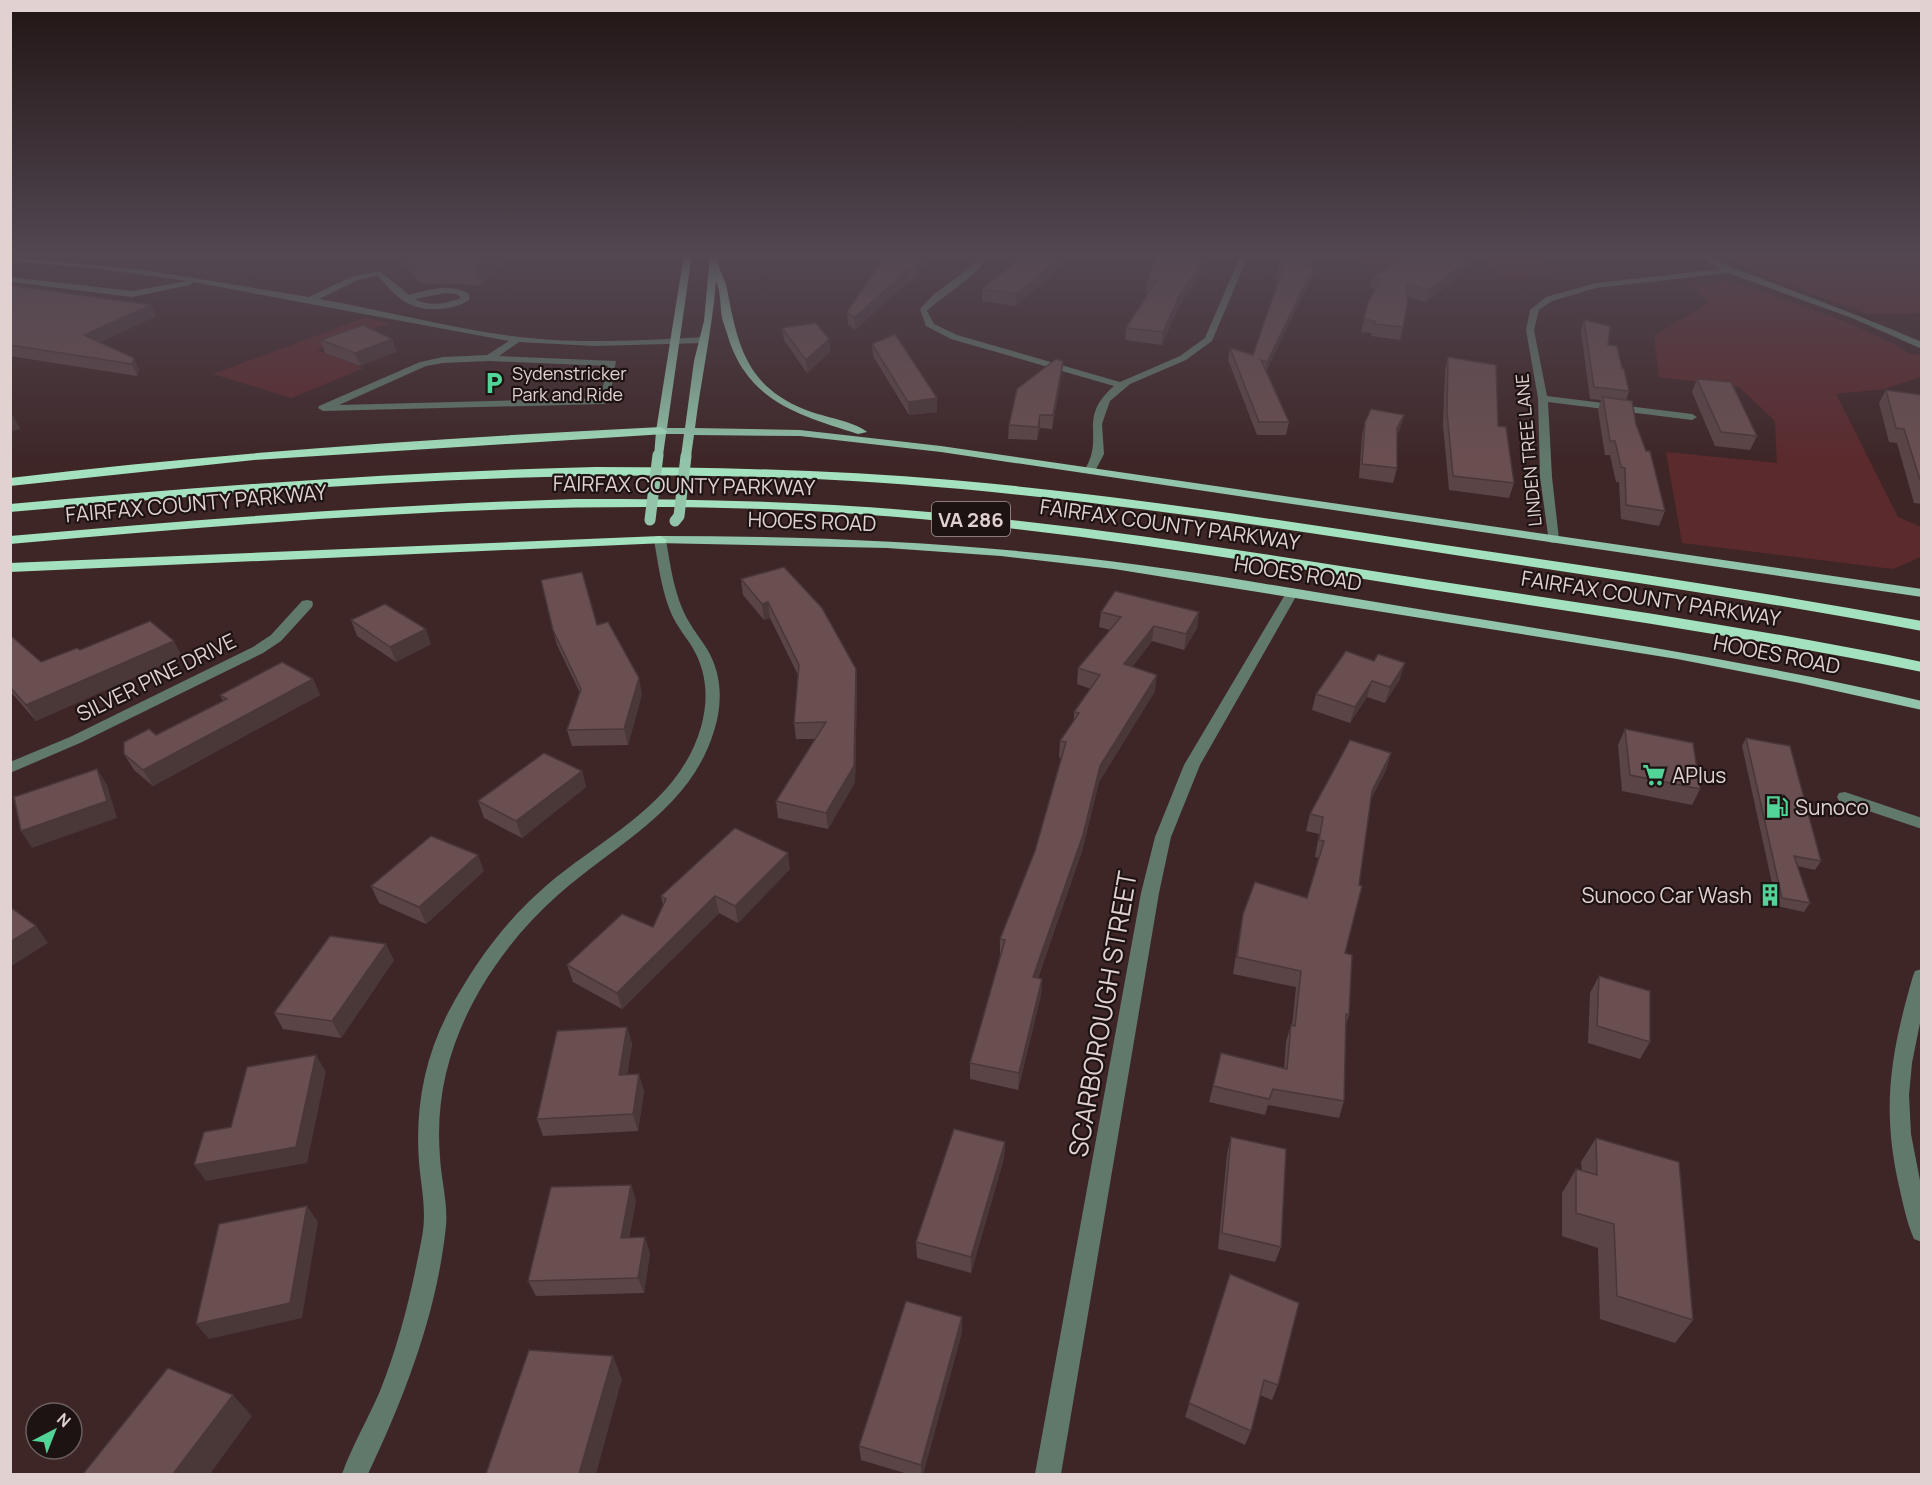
<svg xmlns="http://www.w3.org/2000/svg" width="1932" height="1485" font-family="Manrope,sans-serif">
<style>
.green{fill:#5b2a2d}
.lines{fill:none;stroke-linecap:round;stroke-linejoin:round}
.minor{fill:#61796b;fill-rule:evenodd}
.major{fill:#91c4a8;fill-rule:evenodd}
.highway{fill:#a4e2bf;fill-rule:evenodd}
.major-bridge{stroke:#91c4a8;stroke-width:11}
.wall{fill:#5b4445}
.shaded-wall{fill:#4a3738}
.building{fill:#6a4f50;stroke:#4a3738;stroke-width:1.5}
.labels{text-anchor:middle;dominant-baseline:central;stroke-width:4.5;stroke-linejoin:round;paint-order:stroke}
.far-poi-label{font-size:18px;fill:#e1d1d1;stroke:#1e1313;text-anchor:start}
.far-street-label{font-size:18px;fill:#e1d1d1;stroke:#1e1313}
.shield{fill:#1e1313;stroke:#a69898;stroke-width:1.5}
.shield-label{font-size:20px;font-weight:bold;fill:#e1d1d1}
.street-label{font-size:21px;fill:#e1d1d1;stroke:#1e1313}
.poi-label{font-size:21px;fill:#e1d1d1;stroke:#1e1313;text-anchor:start}
.near-street-label{font-size:26px;fill:#e1d1d1;stroke:#1e1313}
</style>
<rect width="100%" height="100%" fill="#3e2627"/>
<g class="green">
<polygon points="1349,254 1426,254 1380,267 1346,259"/>
<polygon points="1479,254 1533,254 1557,272 1506,279"/>
<polygon points="1717,254 1921,254 1921,313 1867,314 1758,274"/>
<polygon points="1722,281 1739,283 1841,320 1888,341 1909,353 1921,356 1921,377 1884,389 1836,394 1898,517 1921,527 1921,557 1893,569 1682,543 1666,452 1777,463 1775,421 1739,387 1659,377 1654,336 1708,303 1691,284"/>
<polygon points="364,318 389,323 317,350 364,368 291,398 213,374"/>
</g>
<g class="lines">
<g class="minor">
<path d="M980,254h8c-7,21 -44,40 -61,57l7,13 23,11 163,47 60,-26 25,-18 36,-84h8l-37,87 -26,19 -56,24 -20,17 -8,23 2,30 -10,19 -4,1 -6,-3c22,-35 -8,-52 30,-85l-163,-47 -25,-13 -6,-17 13,-14 44,-33z"/>
<path d="M1696,254c16,0 27,11 42,16 62,23 123,46 184,72v7l-70,-31 -124,-45 -132,15 -44,13 -13,9 -5,20 13,66 145,18 5,3 -5,3 -144,-18 4,75 7,62 -6,4 -4,-1 -9,-65 -2,-79 -12,-68 4,-20 16,-13 50,-14 124,-14z"/>
<path d="M10,257l135,13 164,27 44,-21 27,-5 29,24c19,-5 41,-13 60,-1v6c-17,12 -51,13 -68,-1 -7,-5 -16,-15 -23,-23l-20,4 -39,19c70,12 140,32 211,39 58,6 116,2 174,-1l5,3 -5,3 -109,3 -76,-4 -20,14 117,5 -7,40 -5,3 -281,7 -5,-3 1,-2 101,-44 23,-5 44,-2 22,-14 -316,-59 -3,3 -58,12 -122,-15v-5l122,14 55,-10 -87,-12 -90,-8zM445,293l12,1 4,4c-16,6 -31,9 -46,1zM489,361l119,5 -8,32 -261,7 87,-39 17,-3z"/>
<path d="M660,536l6,4c4,23 7,46 16,68 6,15 16,27 25,41 15,25 16,54 7,82 -24,79 -97,112 -155,163 -31,27 -57,59 -78,94 -31,53 -46,108 -41,169 1,22 8,46 6,69 -9,87 -41,170 -78,248h-26c10,-28 26,-55 38,-83 20,-50 32,-101 42,-154 5,-26 -1,-50 -3,-75 -4,-52 5,-104 30,-151 25,-47 57,-91 98,-126 56,-48 132,-81 154,-158 8,-29 6,-56 -10,-82 -8,-12 -17,-23 -22,-37 -8,-22 -11,-45 -15,-68z"/>
<polygon points="1292,589 1298,593 1200,765 1171,837 1159,893 1061,1474 1035,1474 1141,893 1155,837 1184,765 1286,593"/>
<polygon points="307,600 312,601 313,604 312,607 281,641 263,653 80,743 10,773 10,762 70,737 253,647 271,635 302,601"/>
<polygon points="1845,792 1922,818 1922,829 1839,801 1837,797 1839,793"/>
<path d="M1922,969v44l-10,50 -3,32 2,39 11,57v51l-8,-3c-7,-16 -11,-35 -15,-53 -18,-79 -8,-134 14,-210l2,-5z"/>
</g>
<g class="major">
<path d="M684,254h8l-25,174h18l9,-67 10,-40 6,-67h8c-1,17 6,20 9,35 11,57 19,97 79,121 17,7 48,11 61,22l-9,2c-56,-18 -108,-31 -129,-94 -2,-7 -5,-15 -7,-22 -2,-12 -1,-26 -6,-37 -4,50 -15,98 -21,147l105,2 141,16 981,143v8l-981,-145 -141,-16 -106,-1 -3,21 -5,3 -5,-3 3,-22h-18l-3,21 -1,2h-8l2,-26z"/>
<path d="M660,536c133,0 265,5 397,19 125,13 249,36 373,56 165,27 329,52 492,90v9l-122,-27 -123,-24 -563,-90 -113,-13 -114,-8 -231,-5v-6z"/>
</g>
<g class="highway">
<path d="M661,427l6,4 -2,3 -411,26 -244,26v-8c217,-26 434,-40 651,-51z"/>
<path d="M596,467c119,0 238,3 356,13 160,14 320,39 479,63 164,24 328,48 491,78v10c-168,-32 -337,-56 -506,-82 -207,-32 -415,-63 -624,-71 -261,-10 -522,11 -782,34v-8c196,-18 390,-32 586,-37z"/>
<path d="M574,499c119,0 237,2 355,13 168,14 334,42 501,68 164,25 329,48 492,82v10c-165,-34 -331,-57 -496,-83 -220,-35 -440,-72 -662,-80 -252,-9 -503,13 -754,35v-8c188,-17 376,-31 564,-37z"/>
<polygon points="660,536 667,540 665,543 10,572 10,563"/>
</g>
<g class="major-bridge">
<polyline points="650,520 658,455"/>
<polyline points="675,521 679,516 686,456"/>
</g>
</g>
<g class="wall">
<polygon points="400,254 502,254 504,261 480,285 420,283 401,260"/>
<polygon points="891,254 947,254 947,256 936,256 920,271 914,281 909,281 855,330 848,324 847,312"/>
<polygon points="1092,254 1122,254 1106,259"/>
<polygon points="1157,254 1213,254 1212,257 1178,308 1162,345 1125,340 1126,328 1149,292 1146,292 1147,280"/>
<polygon points="1075,257 1015,306 982,301 982,289"/>
<polygon points="1310,265 1312,277 1266,371 1289,422 1286,435 1257,435 1228,360 1230,348 1253,355 1279,279 1276,279 1278,268"/>
<polygon points="1472,266 1426,302 1407,297 1403,327 1400,340 1371,336 1372,333 1361,332 1368,302 1376,290 1370,288 1372,277"/>
<polygon points="10,285 156,316 100,342 134,358 139,370 137,376 10,356"/>
<polygon points="1584,320 1608,345 1622,368 1629,391 1626,400 1636,424 1665,511 1659,526 1621,519 1619,482 1616,482 1610,455 1605,455 1598,410 1601,400 1590,399 1581,331"/>
<polygon points="782,328 829,339 830,352 807,373 784,340"/>
<polygon points="392,339 396,352 360,366 325,353 321,340"/>
<polygon points="872,344 937,398 937,412 909,415 873,356"/>
<polygon points="1448,357 1514,483 1509,498 1449,490 1443,425 1445,370"/>
<polygon points="1063,361 1062,373 1052,429 1040,428 1037,440 1008,439 1009,425"/>
<polygon points="1697,379 1757,436 1750,450 1715,446 1692,392"/>
<polygon points="1886,390 1922,395 1922,504 1914,503 1897,443 1889,442 1879,403"/>
<polygon points="1404,415 1400,428 1397,435 1397,468 1393,483 1359,478 1362,435 1365,422"/>
<polygon points="741,579 856,669 857,685 855,782 828,829 778,818 776,801 816,739 796,739 794,723 798,675 770,618 764,620 743,595"/>
<polygon points="1101,612 1199,612 1197,628 1184,650 1152,641 1132,667 1155,691 1099,782 1082,851 1038,978 1042,979 1041,995 1018,1090 970,1079 970,1063 1000,956 1000,939 1035,851 1061,758 1059,757 1060,741 1074,722 1074,712 1091,689 1077,684 1078,668 1110,630 1099,627"/>
<polygon points="351,620 431,644 396,662 357,636"/>
<polygon points="597,625 642,694 628,745 572,746 567,730 580,693 557,645 553,630"/>
<polygon points="10,635 41,662 80,650 182,656 36,721 10,691"/>
<polygon points="1374,661 1400,679 1385,703 1367,697 1350,723 1312,710 1316,694"/>
<polygon points="313,679 320,695 153,786 134,770 124,754 156,735 223,701 220,695"/>
<polygon points="1625,729 1700,789 1692,805 1622,791 1618,745"/>
<polygon points="1746,738 1821,861 1815,870 1797,866 1810,903 1804,912 1777,906 1742,746"/>
<polygon points="1391,753 1386,770 1370,801 1345,953 1349,1015 1346,1024 1344,1101 1339,1118 1268,1105 1265,1115 1209,1102 1213,1086 1284,1068 1286,1042 1291,1025 1292,1025 1296,987 1233,974 1240,931 1243,914 1307,898 1319,858 1315,857 1319,834 1306,831 1310,814"/>
<polygon points="582,771 586,787 522,838 484,818 478,801"/>
<polygon points="790,869 738,923 719,913 622,1009 573,982 567,965 653,927 663,905 661,896"/>
<polygon points="484,871 426,924 379,903 371,886"/>
<polygon points="394,960 341,1038 283,1029 274,1013"/>
<polygon points="1599,976 1650,1042 1640,1059 1588,1043 1590,993"/>
<polygon points="627,1027 632,1044 627,1075 644,1091 638,1131 543,1136 537,1119"/>
<polygon points="1231,1137 1281,1247 1275,1262 1218,1249 1227,1154"/>
<polygon points="1596,1138 1693,1320 1675,1343 1600,1319 1598,1248 1562,1236 1562,1193 1576,1169 1582,1171 1581,1162"/>
<polygon points="1005,1142 1004,1158 971,1273 917,1258 916,1242"/>
<polygon points="631,1185 636,1201 629,1238 650,1253 644,1293 536,1296 528,1281"/>
<polygon points="1230,1274 1278,1385 1272,1400 1260,1395 1251,1431 1245,1445 1185,1417"/>
<polygon points="962,1332 923,1474 908,1474 861,1460 859,1446"/>
</g>
<g class="shaded-wall">
<polygon points="490,254 502,254 504,261 480,285 475,268"/>
<polygon points="926,254 936,254 936,256 920,271 914,281 913,269 920,260"/>
<polygon points="1066,254 1087,254 1075,257 1015,306 1016,294"/>
<polygon points="1106,254 1122,254 1106,259"/>
<polygon points="1208,254 1213,254 1212,257 1178,308 1162,345 1163,332 1179,296"/>
<polygon points="1312,254 1316,254 1304,276 1306,265"/>
<polygon points="1475,254 1472,266 1426,302 1429,290"/>
<polygon points="1314,266 1312,277 1265,374 1267,362"/>
<polygon points="909,269 909,281 855,330 854,318"/>
<polygon points="151,305 156,316 90,346 84,335"/>
<polygon points="392,339 396,352 360,366 355,353"/>
<polygon points="829,339 830,352 807,373 806,360"/>
<polygon points="134,358 139,370 137,376 132,364"/>
<polygon points="1063,361 1062,373 1052,429 1053,415"/>
<polygon points="937,398 937,412 909,415 908,402"/>
<polygon points="13,415 20,429 10,432 10,416"/>
<polygon points="1040,415 1040,428 1037,440 1038,427"/>
<polygon points="1404,415 1400,428 1394,442 1397,428"/>
<polygon points="768,602 770,618 764,620 762,604"/>
<polygon points="1199,612 1197,628 1184,650 1186,634"/>
<polygon points="1154,626 1152,641 1122,680 1124,664"/>
<polygon points="426,629 431,644 396,662 390,647"/>
<polygon points="174,641 182,656 36,721 26,705"/>
<polygon points="1405,663 1400,679 1385,703 1390,687"/>
<polygon points="856,669 857,685 855,782 828,829 826,813"/>
<polygon points="1157,675 1155,691 1099,782 1082,851 1032,994 1033,977 1100,766"/>
<polygon points="639,678 642,694 628,745 624,729"/>
<polygon points="313,679 320,695 153,786 143,770"/>
<polygon points="1372,681 1367,697 1350,723 1355,707"/>
<polygon points="1391,753 1386,770 1367,807 1372,791"/>
<polygon points="97,769 107,785 117,818 32,848 21,831"/>
<polygon points="582,771 586,787 522,838 516,821"/>
<polygon points="788,853 790,869 738,923 735,906"/>
<polygon points="478,855 484,871 426,924 419,907"/>
<polygon points="715,896 719,913 622,1009 617,993"/>
<polygon points="36,926 48,943 10,967 10,942"/>
<polygon points="386,944 394,960 341,1038 332,1021"/>
<polygon points="1042,979 1041,995 1018,1090 1019,1073"/>
<polygon points="627,1027 632,1044 624,1092 619,1075"/>
<polygon points="316,1055 326,1072 307,1163 206,1181 194,1165"/>
<polygon points="639,1074 644,1091 638,1131 633,1114"/>
<polygon points="1005,1142 1004,1158 971,1273 971,1257"/>
<polygon points="631,1185 636,1201 626,1254 621,1238"/>
<polygon points="307,1206 318,1222 302,1318 209,1339 196,1324"/>
<polygon points="645,1237 650,1253 644,1293 638,1278"/>
<polygon points="962,1317 962,1332 923,1474 921,1474 921,1465"/>
<polygon points="613,1356 622,1379 596,1474 579,1474"/>
<polygon points="233,1395 252,1416 210,1474 173,1474"/>
</g>
<g class="building">
<polygon points="405,254 490,254 475,268 415,266"/>
<polygon points="891,254 926,254 920,260 913,269 909,269 854,318 847,312 881,262"/>
<polygon points="1025,254 1066,254 1016,294 982,289"/>
<polygon points="1157,254 1208,254 1179,296 1163,332 1126,328 1156,281 1147,280"/>
<polygon points="1285,254 1312,254 1306,265 1314,266 1267,362 1261,360 1289,422 1259,422 1230,348 1253,355 1283,268 1278,268"/>
<polygon points="1413,254 1420,256 1423,254 1475,254 1429,290 1407,285 1407,306 1403,327 1374,324 1375,321 1364,319 1368,302 1378,286 1379,278 1372,277"/>
<polygon points="10,285 151,305 84,335 134,358 132,364 10,345"/>
<polygon points="1584,320 1610,326 1608,345 1617,346 1622,368 1624,369 1629,391 1594,387"/>
<polygon points="816,323 829,339 806,360 782,328"/>
<polygon points="363,325 392,339 355,353 321,340"/>
<polygon points="895,334 937,398 908,402 872,344"/>
<polygon points="1448,357 1496,365 1498,426 1506,427 1514,483 1453,476 1447,412"/>
<polygon points="1056,359 1063,361 1053,415 1040,415 1038,427 1009,425 1017,389"/>
<polygon points="1697,379 1731,382 1757,436 1721,432"/>
<polygon points="1886,390 1922,395 1922,486 1904,429 1896,428"/>
<polygon points="1603,397 1632,401 1636,424 1646,451 1650,451 1665,511 1626,505 1625,468 1621,467 1615,441 1610,441"/>
<polygon points="1371,409 1404,415 1397,428 1397,468 1362,464 1365,422"/>
<polygon points="784,567 822,608 856,669 854,766 826,813 776,801 826,722 794,723 799,665 768,602 762,604 741,579"/>
<polygon points="582,572 597,625 608,622 639,678 624,729 567,730 581,689 553,630 541,580"/>
<polygon points="1115,591 1199,612 1186,634 1154,626 1124,664 1157,675 1100,766 1083,835 1033,977 1042,979 1019,1073 970,1063 1005,940 1000,939 1035,851 1066,742 1060,741 1079,713 1074,712 1100,675 1078,668 1121,617 1101,612"/>
<polygon points="385,604 426,629 390,647 351,620"/>
<polygon points="150,621 174,641 26,705 10,687 10,635 41,662 77,648 80,650"/>
<polygon points="1346,651 1374,661 1378,654 1405,663 1390,687 1372,681 1355,707 1316,694"/>
<polygon points="282,662 313,679 143,770 124,754 124,742 149,729 156,735 227,699 220,695"/>
<polygon points="1625,729 1693,743 1700,789 1630,775"/>
<polygon points="1746,738 1790,746 1821,861 1794,856 1810,903 1782,898"/>
<polygon points="1350,740 1391,753 1372,791 1359,885 1362,886 1345,953 1352,955 1349,1015 1346,1014 1344,1101 1273,1089 1269,1099 1213,1086 1221,1053 1287,1069 1291,1025 1295,1026 1301,971 1237,957 1243,914 1255,882 1307,898 1324,841 1319,840 1323,817 1310,814"/>
<polygon points="544,753 582,771 516,821 478,801"/>
<polygon points="97,769 107,801 21,831 14,797"/>
<polygon points="735,828 788,853 735,906 715,896 617,993 567,965 622,914 653,927 666,899 661,896"/>
<polygon points="431,836 478,855 419,907 371,886"/>
<polygon points="10,907 36,926 10,942"/>
<polygon points="330,936 386,944 332,1021 274,1013"/>
<polygon points="1599,976 1650,991 1650,1042 1597,1026"/>
<polygon points="627,1027 619,1075 639,1074 633,1114 537,1119 557,1031"/>
<polygon points="316,1055 296,1147 194,1165 204,1132 231,1127 247,1067"/>
<polygon points="954,1129 1005,1142 971,1257 916,1242"/>
<polygon points="1231,1137 1286,1149 1281,1247 1222,1233"/>
<polygon points="1596,1138 1679,1162 1693,1320 1617,1296 1614,1224 1576,1213 1576,1169 1597,1175"/>
<polygon points="631,1185 621,1238 645,1237 638,1278 528,1281 551,1187"/>
<polygon points="307,1206 290,1303 196,1324 219,1224"/>
<polygon points="1230,1274 1299,1303 1278,1385 1264,1380 1251,1431 1189,1403"/>
<polygon points="906,1301 962,1317 921,1465 859,1446"/>
<polygon points="529,1350 613,1356 579,1474 486,1474"/>
<polygon points="168,1368 233,1395 173,1474 83,1474"/>
</g>
<linearGradient id="sky" x2="0" y2="1"><stop stop-color="#221515"/><stop offset="0.55" stop-color="#524752"/><stop offset="1" stop-color="#524752" stop-opacity="0"/></linearGradient>
<rect width="1932" height="462" fill="url(#sky)"/>
<defs>
<g id="parking-bare" transform="scale(1.8)"><path d="M-3.5-5.5H1a3.5 3.5 0 0 1 0 7H-1V5.5H-3.5ZM-1-3.4V-.6H.8a1.4 1.4 0 0 0 0-2.8Z" fill="#52d397" stroke="#1e1313" stroke-width="2.5" paint-order="stroke"/></g>
<g id="supermarket-bare" transform="scale(1.8)"><path d="M-6-5.5h2.5l.6 2H6L4.5 2H-2.5L-4.4-4H-6ZM-1.5 3.2a1.3 1.3 0 1 0 .1 0ZM3 3.2a1.3 1.3 0 1 0 .1 0Z" fill="#52d397" stroke="#1e1313" stroke-width="2.5" paint-order="stroke"/></g>
<g id="fuel-bare" transform="scale(1.8)"><path d="M-5.5-6h7V0h2V4h1.3V-2.5L3-4.5l.8-.8L6-3V5H2.5V1h-1V6h-7ZM-4.2-4.7v3.2H.2V-4.7Z" fill="#52d397" stroke="#1e1313" stroke-width="2.5" paint-order="stroke"/></g>
<g id="building-bare" transform="scale(1.8)"><path d="M-4-6H4V6H1V3H-1V6H-4ZM-2.5-4.3h1.7v1.8h-1.7ZM.8-4.3h1.7v1.8H.8ZM-2.5-1h1.7V.8h-1.7ZM.8-1h1.7V.8H.8Z" fill="#52d397" stroke="#1e1313" stroke-width="2.5" paint-order="stroke"/></g>
</defs>
<g fill-rule="evenodd">
<use href="#parking-bare" x="494" y="383"/>
<use href="#supermarket-bare" x="1654" y="775"/>
<use href="#fuel-bare" x="1777" y="807"/>
<use href="#building-bare" x="1770" y="895"/>
</g>
<g class="labels">
<g class="far-poi-label">
<text x="512" y="373">Sydenstricker<tspan x="512" dy="21">Park and Ride</tspan></text>
</g>
<g class="far-street-label">
<text transform="translate(1528 450) rotate(-95)">LINDEN TREE LANE</text>
</g>
<rect class="shield" x="932" y="502" width="78" height="34" rx="4.5"/>
<g class="shield-label">
<text x="971" y="519">VA 286</text>
</g>
<g class="street-label">
<text transform="translate(684 485) rotate(1)">FAIRFAX COUNTY PARKWAY</text>
<text transform="translate(196 503) rotate(-5)">FAIRFAX COUNTY PARKWAY</text>
<text transform="translate(812 521) rotate(2)">HOOES ROAD</text>
<text transform="translate(1170 524) rotate(8)">FAIRFAX COUNTY PARKWAY</text>
<text transform="translate(1298 573) rotate(9)">HOOES ROAD</text>
<text transform="translate(1651 598) rotate(9)">FAIRFAX COUNTY PARKWAY</text>
<text transform="translate(1777 654) rotate(11)">HOOES ROAD</text>
<text transform="translate(156 677) rotate(-26)">SILVER PINE DRIVE</text>
</g>
<g class="poi-label">
<text x="1672" y="775">APlus</text>
<text x="1795" y="807">Sunoco</text>
<text x="1752" y="895" text-anchor="end">Sunoco Car Wash</text>
</g>
<g class="near-street-label">
<text transform="translate(1102 1014) rotate(-80)">SCARBOROUGH STREET</text>
</g>
</g>
<rect width="1932" height="1485" fill="none" stroke="#e1d1d1" stroke-width="24"/>
<g transform="translate(54 1431) rotate(42)"><circle r="28" fill="#1e1313" stroke="#6c5f5f" stroke-width="1.5"/>
<path d="M0-4.5L10 22L0 15L-10 22Z" fill="#52d397"/>
<text y="-9" font-size="16" font-weight="bold" text-anchor="middle" fill="#e1d1d1">N</text>
</g>
</svg>
